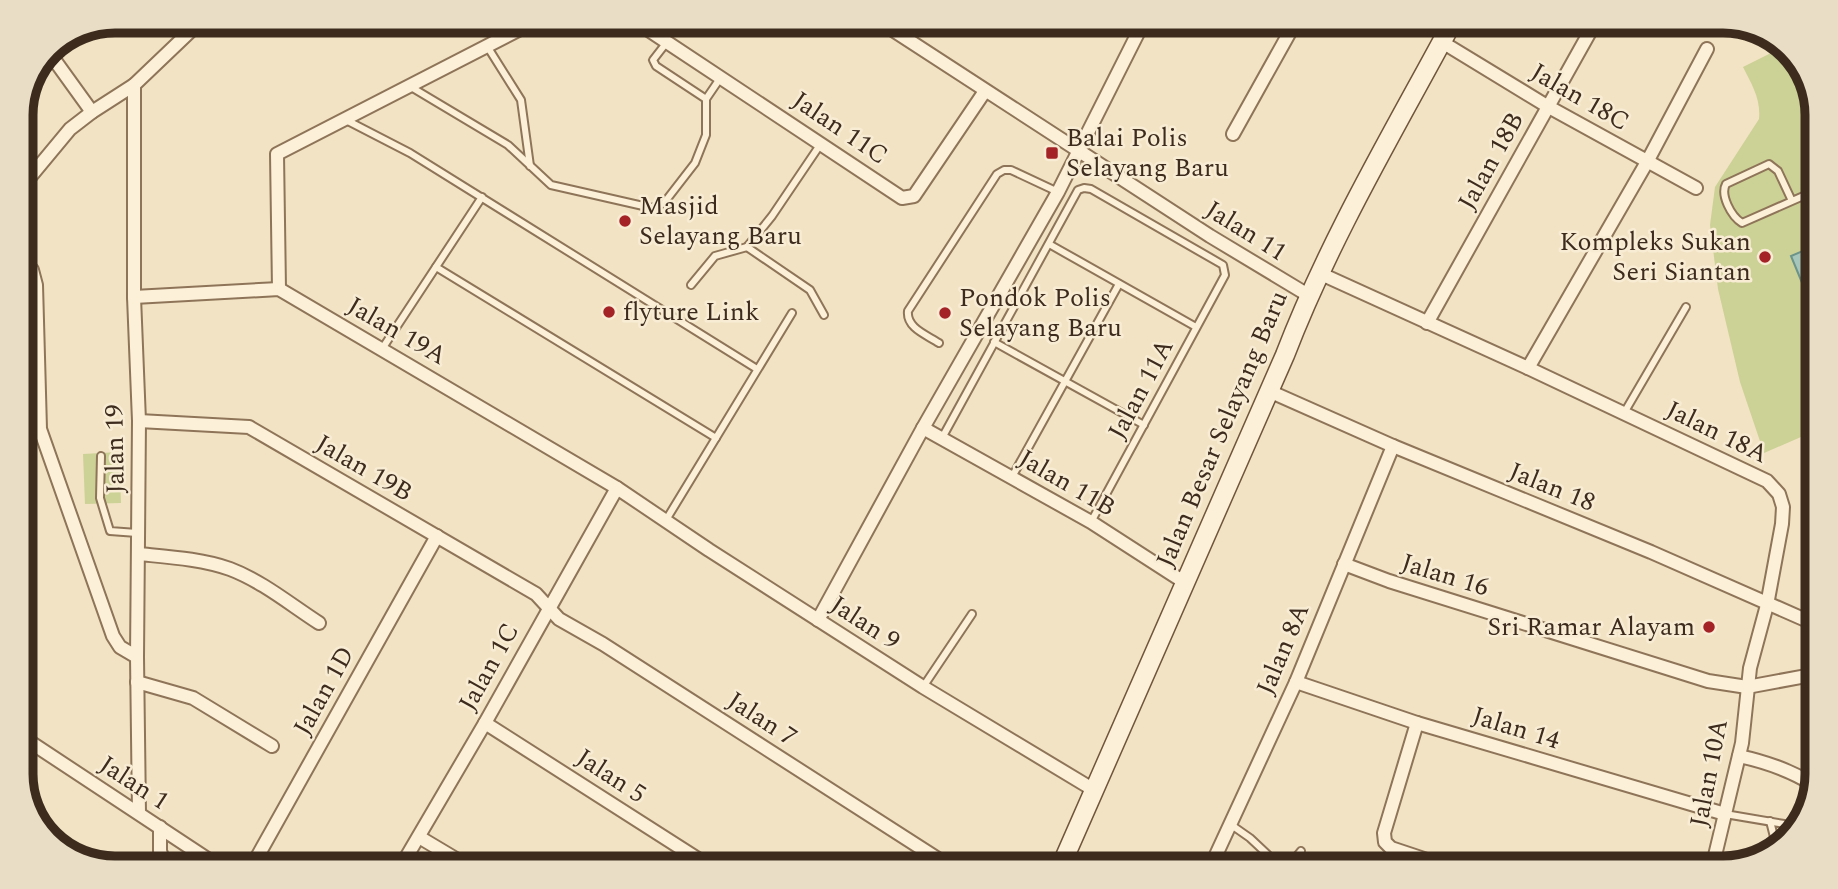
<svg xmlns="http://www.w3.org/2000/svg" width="1838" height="889" font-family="Spectral,serif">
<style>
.green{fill:#ccd196}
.water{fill:#a6c5bb;stroke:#6c9489;stroke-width:2}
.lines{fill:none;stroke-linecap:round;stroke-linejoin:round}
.lane-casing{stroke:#8e7458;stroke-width:10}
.street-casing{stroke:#8e7458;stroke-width:16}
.secondary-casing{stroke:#70553b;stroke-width:21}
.lane{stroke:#fcf0d8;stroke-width:6}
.street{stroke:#fcf0d8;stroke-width:12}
.secondary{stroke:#fcf0d8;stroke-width:18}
.poi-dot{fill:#a32327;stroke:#f8edd4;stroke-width:2.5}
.labels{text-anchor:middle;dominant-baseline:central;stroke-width:5;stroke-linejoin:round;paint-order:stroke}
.street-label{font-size:26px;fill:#3d2c1e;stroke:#f8edd4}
.poi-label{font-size:26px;fill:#3d2c1e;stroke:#f8edd4;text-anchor:start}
.rim{fill:none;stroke:#3d2c1e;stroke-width:9}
</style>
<rect width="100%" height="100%" fill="#f2e3c4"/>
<g class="green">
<path d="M1783,47l18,16 16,47v320l-53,23 -24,-71 -22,-93 -8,-64 5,-38 44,-68c2,-20 -7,-34 -16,-52z"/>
<polygon points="119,452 121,503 85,504 83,454"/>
</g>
<polygon class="water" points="1817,245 1817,319 1791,256"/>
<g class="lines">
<g class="lane-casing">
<g id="lane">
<polyline points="667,42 653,60 656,66 706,99"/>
<polyline points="487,46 521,100 530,166"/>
<polyline points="411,87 508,145 551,185 652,208 664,203 695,163 706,135 706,99 721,77"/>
<polyline points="346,120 410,153 757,369"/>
<polyline points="820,145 772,216 747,247 810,290 824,315"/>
<path d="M1792,201l-14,-30 -9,-7 -43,20c-6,11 5,32 16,39l75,-33"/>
<polyline points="1049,244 1196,327"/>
<polyline points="436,267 716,438"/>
<polyline points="691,285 715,256 747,247"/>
<polyline points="994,342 1144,425"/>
<path d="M939,343c-12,-8 -33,-15 -31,-32l89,-137 7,-4h7l47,22"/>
<polyline points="382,349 482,197"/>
<polyline points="1806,397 1817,406"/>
<polyline points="1624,413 1686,307"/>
<polyline points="942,438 1078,190 1084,188 1091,189 1223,265 1225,275 1091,522"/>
<polyline points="101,456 100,498 110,531 137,533"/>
<polyline points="1012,477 1119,284"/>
<polyline points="666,520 792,313"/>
<polyline points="923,687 972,614"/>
<polyline points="1725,814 1784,824"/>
<polyline points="1770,821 1777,849"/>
<polyline points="1230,824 1250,838 1282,868"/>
<polyline points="1287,868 1301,851"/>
</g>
</g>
<g class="street-casing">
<g id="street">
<polyline points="635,21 902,198 914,196 985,91"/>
<polyline points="879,21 1210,236 1308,295"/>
<polyline points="1442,42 1547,106 1696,188"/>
<polyline points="48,51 92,112"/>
<polyline points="134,85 134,297 139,421 137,657 139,813"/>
<polyline points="1233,134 1296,21"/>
<polyline points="21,188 70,129 92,112 134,85 201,21"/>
<polyline points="21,257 32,270 36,285 40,429 113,636 120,647 137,657"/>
<polyline points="1319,273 1528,368 1767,481 1779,494 1783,507 1782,524 1767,605 1750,668 1742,743 1712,868"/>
<polyline points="279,289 277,154 536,21"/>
<polyline points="134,297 279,289 617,488 709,550 923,687 1094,790"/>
<polyline points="1427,323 1596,21"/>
<polyline points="1528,368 1647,162 1707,49"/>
<polyline points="1269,391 1393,446 1651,552 1817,625"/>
<polyline points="139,421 249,427 536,594 559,619 603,644 952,868"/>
<polyline points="923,428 1091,522 1184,582"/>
<path d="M139,554c30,3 63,5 91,15 32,12 61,36 89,54"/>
<polyline points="1344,564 1389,581 1708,681 1747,687 1817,674"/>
<polyline points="818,620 923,428 1058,192 1144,21"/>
<polyline points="137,682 193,698 272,746"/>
<polyline points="1296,682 1417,723 1725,814"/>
<polyline points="485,723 712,868"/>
<polyline points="1417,723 1384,833 1385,842 1391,848 1451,868"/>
<polyline points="21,736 221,868"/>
<path d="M1739,756c28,6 51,14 75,29"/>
<polyline points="160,827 160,851 166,868"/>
<polyline points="419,837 471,868"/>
<polyline points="251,868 437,536"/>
<polyline points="400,868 485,723 617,488"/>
<polyline points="1210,868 1296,682 1393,446"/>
</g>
</g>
<g class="secondary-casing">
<path id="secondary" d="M1060,868l225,-513c45,-117 109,-224 168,-334"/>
</g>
<use href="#lane" class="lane"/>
<use href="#street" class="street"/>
<use href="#secondary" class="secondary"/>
</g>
<g class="poi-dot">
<rect x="1045" y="146" width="14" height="14" rx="3.5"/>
<circle cx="625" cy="221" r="7"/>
<circle cx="1765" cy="257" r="7"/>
<circle cx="609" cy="312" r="7"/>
<circle cx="945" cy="313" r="7"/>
<circle cx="1709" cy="627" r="7"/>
</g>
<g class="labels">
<g class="street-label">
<text transform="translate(1580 97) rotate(30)">Jalan 18C</text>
<text transform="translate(840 128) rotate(34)">Jalan 11C</text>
<text transform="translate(1491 161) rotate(-61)">Jalan 18B</text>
<text transform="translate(1246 231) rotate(32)">Jalan 11</text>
<text transform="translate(397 331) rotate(30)">Jalan 19A</text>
<text transform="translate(1141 389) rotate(-62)">Jalan 11A</text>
<text transform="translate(1222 429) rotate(-67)">Jalan Besar Selayang Baru</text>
<text transform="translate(1717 432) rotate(26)">Jalan 18A</text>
<text transform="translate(115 449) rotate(-91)">Jalan 19</text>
<text transform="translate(364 468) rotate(30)">Jalan 19B</text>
<text transform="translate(1067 483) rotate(30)">Jalan 11B</text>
<text transform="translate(1552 487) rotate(22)">Jalan 18</text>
<text transform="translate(1445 575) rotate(17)">Jalan 16</text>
<text transform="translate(865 623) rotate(33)">Jalan 9</text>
<text transform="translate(1283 649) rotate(-67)">Jalan 8A</text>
<text transform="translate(489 667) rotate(-61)">Jalan 1C</text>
<text transform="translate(324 691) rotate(-61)">Jalan 1D</text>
<text transform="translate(762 719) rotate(33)">Jalan 7</text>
<text transform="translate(1516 728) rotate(17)">Jalan 14</text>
<text transform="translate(1709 773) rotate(-79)">Jalan 10A</text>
<text transform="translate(611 776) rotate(33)">Jalan 5</text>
<text transform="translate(134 783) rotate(33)">Jalan 1</text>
</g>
<g class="poi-label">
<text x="1066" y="138">Balai Polis<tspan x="1066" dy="30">Selayang Baru</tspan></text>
<text x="639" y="206">Masjid<tspan x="639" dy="30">Selayang Baru</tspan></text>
<text x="1751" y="242" text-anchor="end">Kompleks Sukan<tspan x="1751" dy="30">Seri Siantan</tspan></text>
<text x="959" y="298">Pondok Polis<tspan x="959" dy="30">Selayang Baru</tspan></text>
<text x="623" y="312">flyture Link</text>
<text x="1695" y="627" text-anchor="end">Sri Ramar Alayam</text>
</g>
</g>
<path d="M0 0H1838V889H0ZM115 33H1723A82 82 0 0 1 1805 115V774A82 82 0 0 1 1723 856H115A82 82 0 0 1 33 774V115A82 82 0 0 1 115 33Z" fill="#e9dec5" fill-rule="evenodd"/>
<path class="rim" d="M115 33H1723A82 82 0 0 1 1805 115V774A82 82 0 0 1 1723 856H115A82 82 0 0 1 33 774V115A82 82 0 0 1 115 33Z"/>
</svg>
